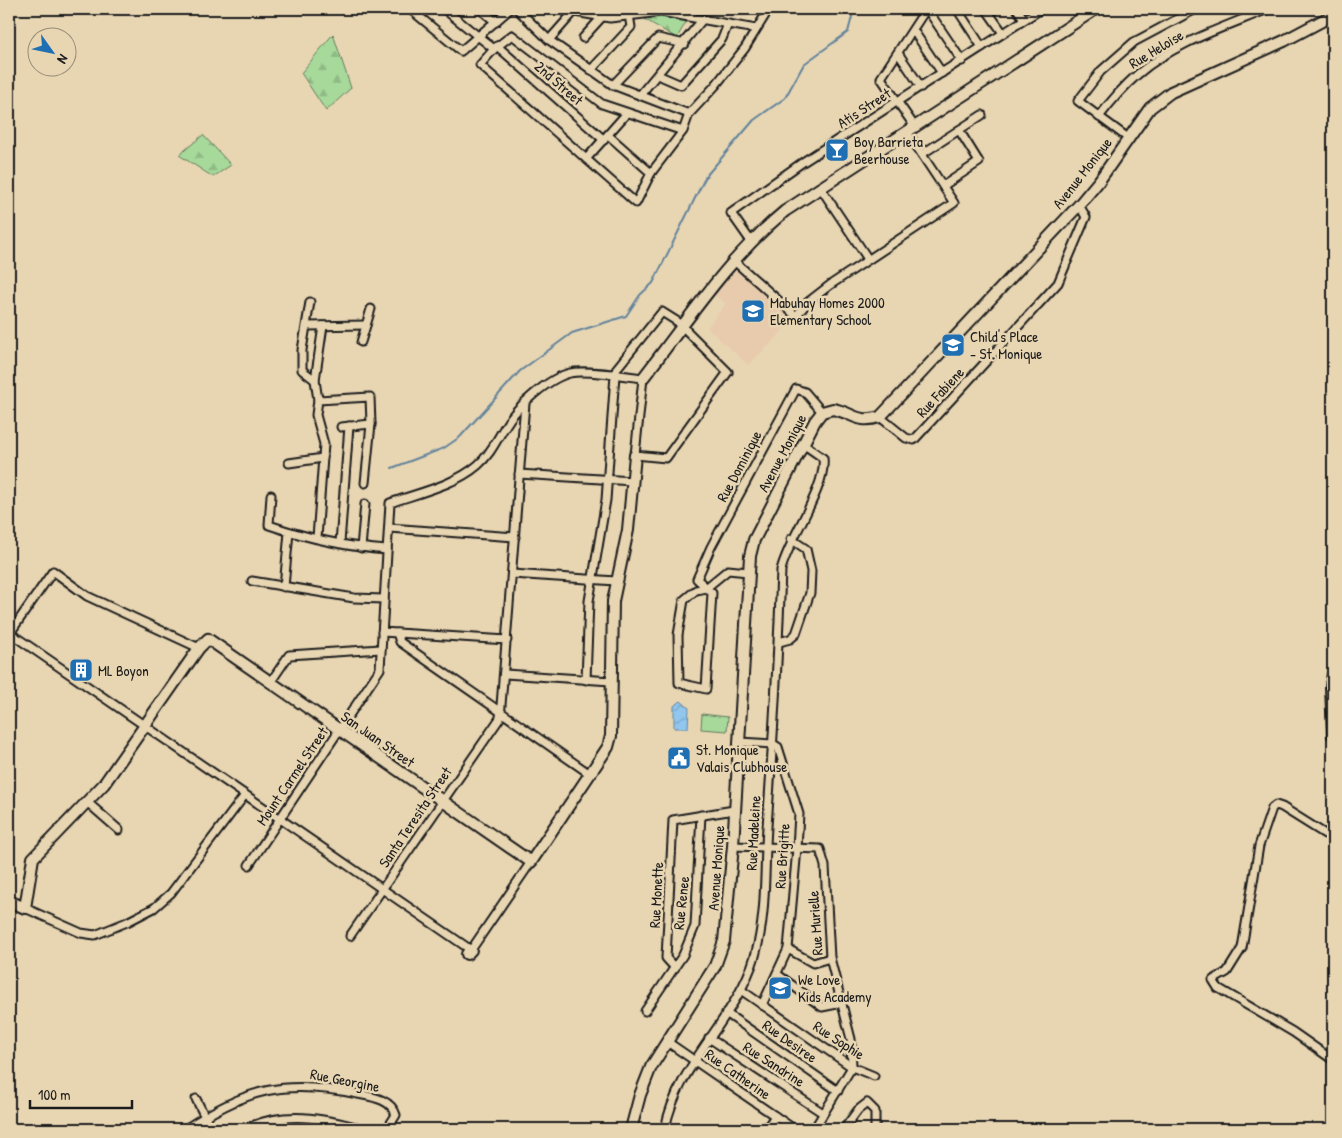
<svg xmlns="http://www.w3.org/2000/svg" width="1342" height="1138" font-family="'Patrick Hand',sans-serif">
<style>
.built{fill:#e8cbad}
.forest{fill:url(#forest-firs);stroke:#627a5c}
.pitch{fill:#a7d99b;stroke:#627a5c}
.water{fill:url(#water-waves);stroke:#62839b}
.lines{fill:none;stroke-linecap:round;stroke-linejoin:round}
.stream{stroke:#62839b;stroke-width:2}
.street-casing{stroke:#1c1c1c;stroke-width:11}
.secondary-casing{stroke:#1c1c1c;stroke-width:14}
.street{stroke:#e8d6b3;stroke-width:7}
.secondary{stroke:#e8d6b3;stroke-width:10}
.labels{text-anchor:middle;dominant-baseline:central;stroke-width:5;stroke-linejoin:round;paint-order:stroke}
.street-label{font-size:15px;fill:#1c1c1c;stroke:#e8d6b3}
.poi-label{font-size:15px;fill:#1c1c1c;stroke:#e8d6b3;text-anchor:start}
</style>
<defs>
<pattern id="forest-firs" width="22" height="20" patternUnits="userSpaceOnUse" patternTransform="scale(1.25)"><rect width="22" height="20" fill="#a7d99b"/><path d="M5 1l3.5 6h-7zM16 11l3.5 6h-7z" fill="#8fba85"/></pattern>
<pattern id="water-waves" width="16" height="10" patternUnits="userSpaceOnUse" patternTransform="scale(1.25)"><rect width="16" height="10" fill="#91c7ef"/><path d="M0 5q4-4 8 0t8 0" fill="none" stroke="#7caacc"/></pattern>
</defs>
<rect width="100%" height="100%" fill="#e8d6b3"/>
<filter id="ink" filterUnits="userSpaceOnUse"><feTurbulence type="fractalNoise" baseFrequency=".02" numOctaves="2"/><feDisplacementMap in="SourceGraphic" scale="10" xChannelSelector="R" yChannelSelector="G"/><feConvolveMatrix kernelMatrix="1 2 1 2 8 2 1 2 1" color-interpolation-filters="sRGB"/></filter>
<g filter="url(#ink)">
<polygon class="built" points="735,265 793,318 774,341 748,365 707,328 725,304 713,293"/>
<g class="forest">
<polygon points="627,9 693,9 677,38"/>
<polygon points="333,34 351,88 326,111 301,73"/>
<polygon points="203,135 231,165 213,177 179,155"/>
</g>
<polygon class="pitch" points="702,714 728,717 727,731 701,729"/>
<polygon class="water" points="681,701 689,708 688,728 674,728 674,706"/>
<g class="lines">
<polyline class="stream" points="392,468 444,448 460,437 520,371 572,333 626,316 640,295 653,283 706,176 754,120 785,98 804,64 848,32 854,9"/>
<g class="street-casing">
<g id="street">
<polyline points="410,9 461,51 510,9"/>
<polyline points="444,9 494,49"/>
<polyline points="480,9 496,22"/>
<polyline points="517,9 549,40 613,85 689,114"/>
<polyline points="557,9 610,18 661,12 756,29"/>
<polyline points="927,9 962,61"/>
<polyline points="957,9 982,47"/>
<polyline points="986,9 1003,33"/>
<polyline points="1017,9 1024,19"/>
<polyline points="1076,9 1082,18"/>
<polyline points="913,30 942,73"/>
<polyline points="583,38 602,17"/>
<polyline points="549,40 573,13"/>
<polyline points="497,46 604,140"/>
<polyline points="898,53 921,87"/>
<polyline points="591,70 631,27 629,15"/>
<polyline points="658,75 681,85 722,39 728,24"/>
<polyline points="613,85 658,38 685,44"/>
<polyline points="640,95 703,19"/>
<path d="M1099,117c12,-16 24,-30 39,-43 36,-31 87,-47 130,-65"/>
<polyline points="915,127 881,78 926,9"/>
<polyline points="683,131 602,104 512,35 494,49 480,65 636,203 651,173 683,131 689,114 715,86 745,48 769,9"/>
<polyline points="608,135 651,173"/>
<polyline points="1128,138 1078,101 1101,71 1134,42 1196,9"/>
<polyline points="922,154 982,115"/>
<polyline points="587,158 627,113"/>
<polyline points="943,186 979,162 959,130"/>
<polyline points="820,187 868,259"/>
<polyline points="750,240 731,213 803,162 1041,9"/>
<polyline points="733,260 796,316 808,302 830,285 954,203 907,132"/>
<polyline points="310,302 302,350 302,370 315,380"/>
<polyline points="307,326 366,325"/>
<polyline points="361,342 371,309"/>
<polyline points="318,400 315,380 323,326"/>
<polyline points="880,417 906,438 914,440 1058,283 1086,217 1079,205"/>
<polyline points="341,427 371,424"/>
<polyline points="289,463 323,458"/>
<polyline points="519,474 633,481"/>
<path d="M271,495l-2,30c38,13 78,22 118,25"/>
<polyline points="389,528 515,537"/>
<polyline points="317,538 324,444 316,415 318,400 370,397 371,424 365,483"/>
<polyline points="340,543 349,426"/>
<polyline points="361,548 365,504"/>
<polyline points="748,572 728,570 706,588 696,590 684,600 678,635 679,683 706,689 712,593 697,579 711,547 796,389 805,392 822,412"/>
<polyline points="512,574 616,581"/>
<polyline points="252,581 354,598 384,599"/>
<polyline points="284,587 289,532"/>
<polyline points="382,632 507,640"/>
<polyline points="397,633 400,642 590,774"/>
<polyline points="779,642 790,639 796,634 810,593 811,571 806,549 791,539"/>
<polyline points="199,648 87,596 53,571 10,633 471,950 531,862"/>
<polyline points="505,674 611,681"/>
<polyline points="270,683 289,655 381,649"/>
<polyline points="739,742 773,744 778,747 799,814 797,848 788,949 762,1005"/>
<polyline points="87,802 119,830"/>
<polyline points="1333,836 1325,834 1282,807 1276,805 1272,808 1259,846 1242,948 1227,972 1213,980 1218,988 1293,1032 1333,1060"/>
<polyline points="733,846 820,849 825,866 830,958 851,1039 852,1067 814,1129"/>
<path d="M249,865l131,-196 10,-166c28,-10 65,-18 88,-38 13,-11 19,-26 28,-40 11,-19 43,-47 64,-52 15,-4 56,3 73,5l-8,77 31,3 62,-86 -50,-50 -16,-10 -45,56 -2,7 -9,125 -17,101 -3,79"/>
<polyline points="25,908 81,933 95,935 127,922 154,908 171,893 245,795"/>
<polyline points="350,936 500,718 525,403"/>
<polyline points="788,949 813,963 830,958"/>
<polyline points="675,968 666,958 673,820 734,810"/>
<polyline points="777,974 822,1007 842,1003"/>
<polyline points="741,990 852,1067 874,1076"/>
<polyline points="645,1011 683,955 695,926 701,815"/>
<polyline points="726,1013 838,1091"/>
<polyline points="709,1038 823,1113"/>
<polyline points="666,1041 794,1129"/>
<polyline points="196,1099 211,1129"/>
<path d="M185,1129c63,-41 100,-50 173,-35 15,3 33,5 38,21l-9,14"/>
<path d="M245,1129c38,-19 79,-11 118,0"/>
<path d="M665,1129c13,-67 71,-109 90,-173 12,-41 9,-86 12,-129 6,-85 11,-171 14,-257 8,-33 46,-82 42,-112l-20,-14"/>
<polyline points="766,1129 775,1116"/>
<polyline points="844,1129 858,1110 867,1103 875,1111 875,1129"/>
</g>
</g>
<g class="secondary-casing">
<g id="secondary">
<path d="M643,378c45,-58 85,-120 142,-167l311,-202"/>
<polyline points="1333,674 1331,687 1333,735"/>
<polyline points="9,901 25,908 33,858 104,784 199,648 208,639 531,862 608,747 611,736 613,601 628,530 635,455"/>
<polyline points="467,954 471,950"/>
<path d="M631,1129l9,-34 11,-28 64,-101 9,-25 9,-95 17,-290 4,-16 61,-119 7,-9 11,-3c21,4 24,15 47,8l199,-212 20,-24 51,-73 21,-16 113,-51 49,-26"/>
</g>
</g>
<use href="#street" class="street"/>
<use href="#secondary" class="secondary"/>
</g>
</g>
<defs>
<g id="bar-square" transform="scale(1.25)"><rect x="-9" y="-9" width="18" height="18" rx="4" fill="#1f6fb2" stroke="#e8d6b3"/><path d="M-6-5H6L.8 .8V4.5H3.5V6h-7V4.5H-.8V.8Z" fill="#fff"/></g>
<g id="school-square" transform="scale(1.25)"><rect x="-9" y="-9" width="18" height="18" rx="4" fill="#1f6fb2" stroke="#e8d6b3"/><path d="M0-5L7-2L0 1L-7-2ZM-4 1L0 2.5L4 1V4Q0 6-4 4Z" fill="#fff"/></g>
<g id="building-square" transform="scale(1.25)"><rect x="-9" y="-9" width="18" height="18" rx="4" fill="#1f6fb2" stroke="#e8d6b3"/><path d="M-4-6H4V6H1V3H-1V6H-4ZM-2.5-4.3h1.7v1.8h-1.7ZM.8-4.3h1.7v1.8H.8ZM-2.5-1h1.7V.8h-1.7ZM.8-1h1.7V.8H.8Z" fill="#fff"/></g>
<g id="civic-square" transform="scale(1.25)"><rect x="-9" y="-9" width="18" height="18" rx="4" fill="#1f6fb2" stroke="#e8d6b3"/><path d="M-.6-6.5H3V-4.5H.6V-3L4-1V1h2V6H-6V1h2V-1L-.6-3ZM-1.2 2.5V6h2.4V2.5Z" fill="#fff"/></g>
</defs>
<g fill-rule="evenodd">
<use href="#bar-square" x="837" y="150"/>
<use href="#school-square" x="753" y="311"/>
<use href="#school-square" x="953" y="345"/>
<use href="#building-square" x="81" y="670"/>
<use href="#civic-square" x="679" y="758"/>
<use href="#school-square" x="780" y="988"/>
</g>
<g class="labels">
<g class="street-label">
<text transform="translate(1156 49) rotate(-31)">Rue Heloise</text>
<text transform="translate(559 83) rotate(41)">2nd Street</text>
<text transform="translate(864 108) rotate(-33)">Atis Street</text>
<text transform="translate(1082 173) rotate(-52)">Avenue Monique</text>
<text transform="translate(940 392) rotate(-47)">Rue Fabiene</text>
<text transform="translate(782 453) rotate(-62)">Avenue Monique</text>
<text transform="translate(739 466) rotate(-62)">Rue Dominique</text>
<text transform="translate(378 739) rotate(35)">San Juan Street</text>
<text transform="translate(292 776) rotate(-56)">Mount Carmel Street</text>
<text transform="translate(415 817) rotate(-56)">Santa Teresita Street</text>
<text transform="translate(753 833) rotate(-87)">Rue Madeleine</text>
<text transform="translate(782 856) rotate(-86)">Rue Brigitte</text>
<text transform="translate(716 868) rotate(-86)">Avenue Monique</text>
<text transform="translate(656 895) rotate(-87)">Rue Monette</text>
<text transform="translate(681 903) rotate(-84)">Rue Renee</text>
<text transform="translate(815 923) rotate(-94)">Rue Murielle</text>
<text transform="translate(839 1040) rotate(33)">Rue Sophie</text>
<text transform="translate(790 1041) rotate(35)">Rue Desiree</text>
<text transform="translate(774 1064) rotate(33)">Rue Sandrine</text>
<text transform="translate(738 1074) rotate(35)">Rue Catherine</text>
<text transform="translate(345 1080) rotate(11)">Rue Georgine</text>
</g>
<g class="poi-label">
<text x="854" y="141">Boy Barrieta<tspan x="854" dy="17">Beerhouse</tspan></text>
<text x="770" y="302">Mabuhay Homes 2000<tspan x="770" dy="17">Elementary School</tspan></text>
<text x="970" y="336">Child's Place<tspan x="970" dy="17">- St. Monique</tspan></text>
<text x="98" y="670">ML Boyon</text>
<text x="696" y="749">St. Monique<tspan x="696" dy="17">Valais Clubhouse</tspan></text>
<text x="798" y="979">We Love<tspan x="798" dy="17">Kids Academy</tspan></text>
</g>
</g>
<rect width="1342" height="1138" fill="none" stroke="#e8d6b3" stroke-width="30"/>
<rect x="15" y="15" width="1312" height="1108" fill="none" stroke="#1c1c1c" stroke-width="2" filter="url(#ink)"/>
<g transform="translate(52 52) rotate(123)"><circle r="24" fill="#e8d6b3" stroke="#968c77"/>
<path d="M0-4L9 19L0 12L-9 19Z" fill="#1f6fb2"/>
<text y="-8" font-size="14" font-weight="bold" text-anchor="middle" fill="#1c1c1c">N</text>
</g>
<path d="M30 1100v8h102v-8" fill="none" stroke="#1c1c1c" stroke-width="2.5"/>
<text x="38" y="1100" font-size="15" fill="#1c1c1c" stroke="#e8d6b3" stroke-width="4" paint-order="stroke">100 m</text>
</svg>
